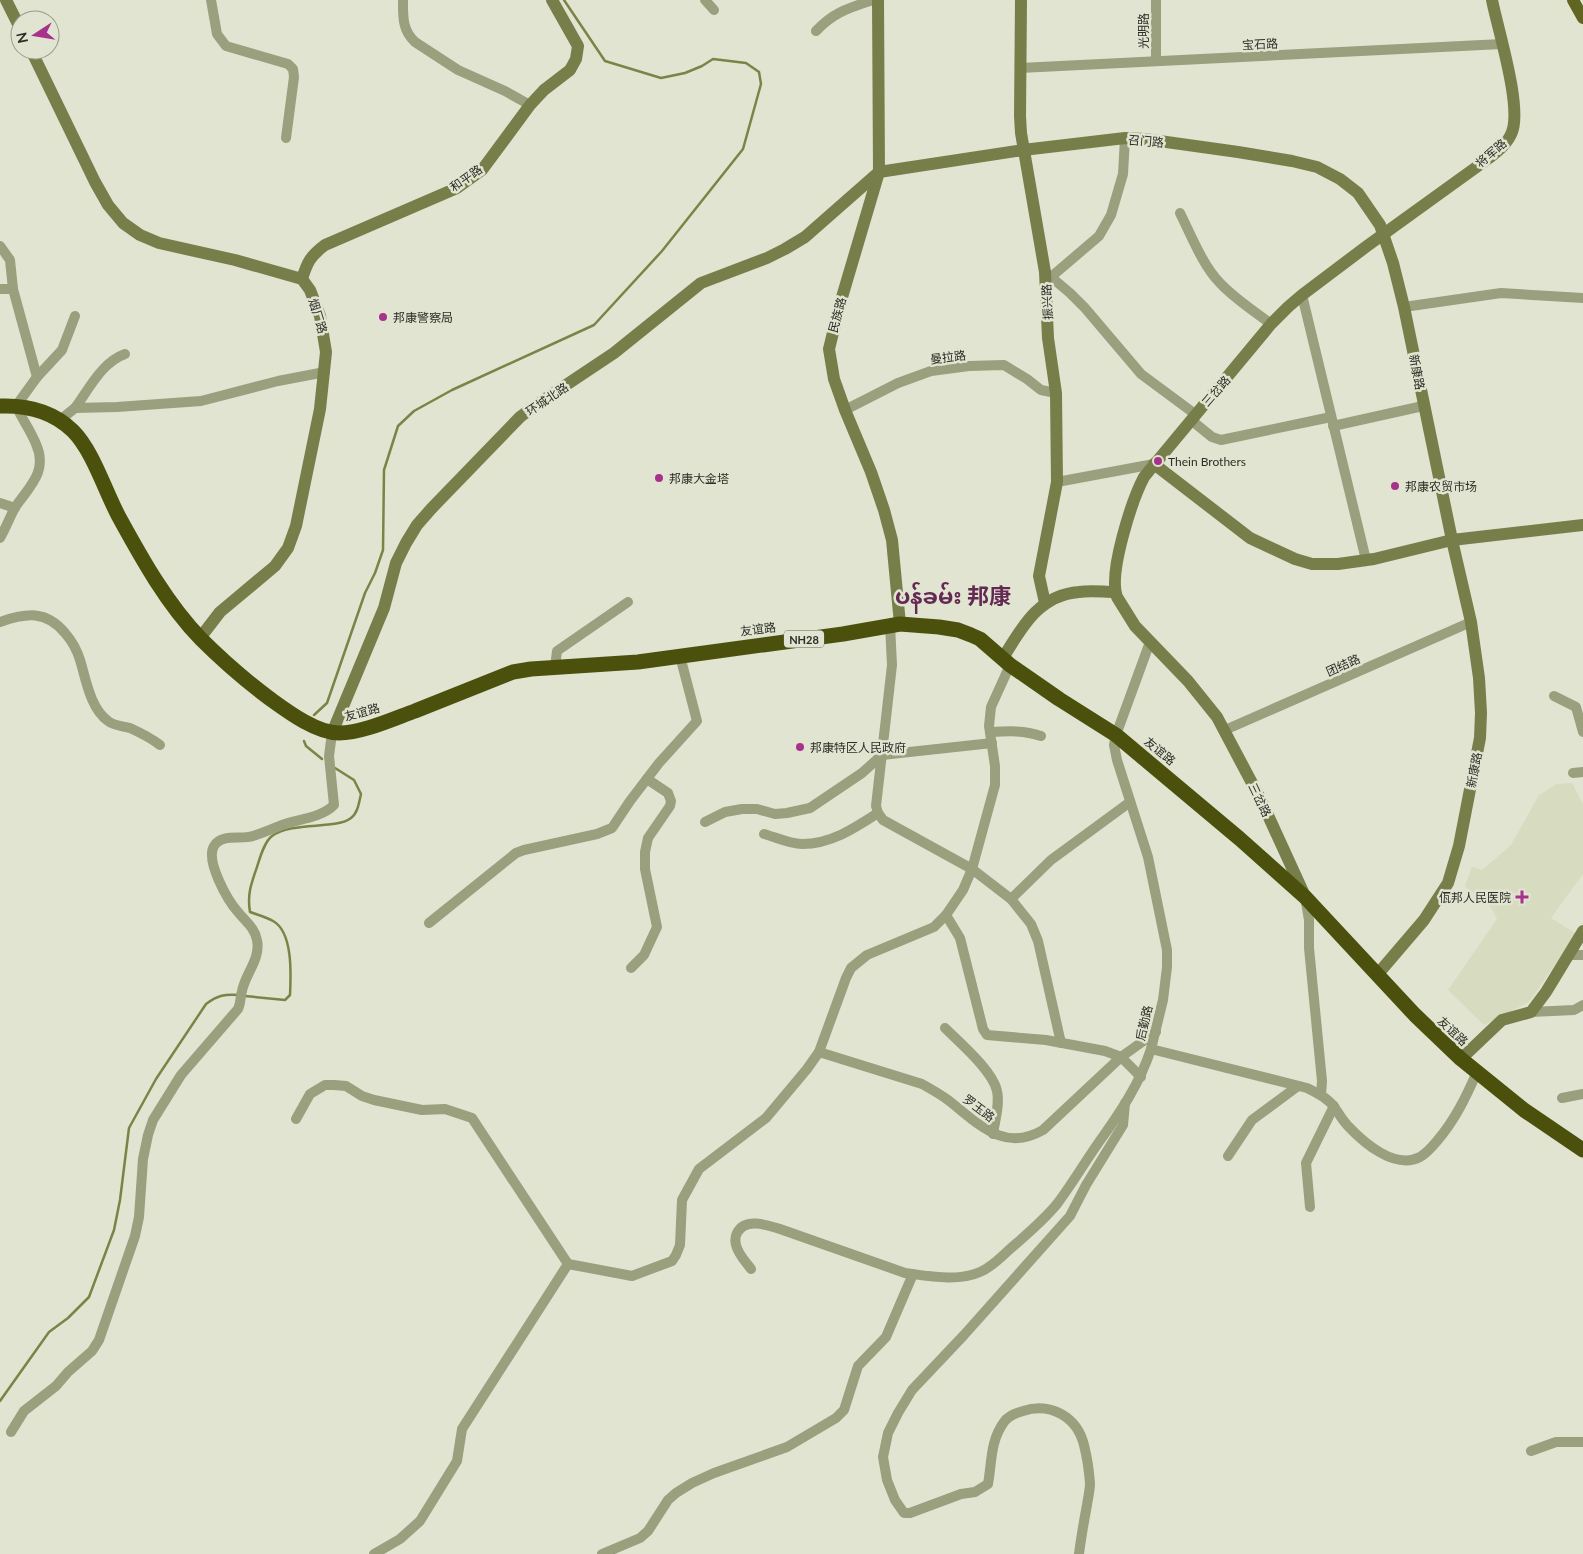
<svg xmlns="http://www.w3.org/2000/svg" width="1583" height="1554" font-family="Lato,'Noto Sans SC','Noto Sans Myanmar',sans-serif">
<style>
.built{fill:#d7dbc0}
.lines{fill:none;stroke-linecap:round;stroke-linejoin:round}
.stream{stroke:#7c8346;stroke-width:2.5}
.street{stroke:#9a9f7d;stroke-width:10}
.secondary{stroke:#787e4a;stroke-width:12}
.primary{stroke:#606621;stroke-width:12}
.highway{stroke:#4b510d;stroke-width:15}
.poi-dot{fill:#a7328b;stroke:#e1e4d1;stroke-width:2}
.labels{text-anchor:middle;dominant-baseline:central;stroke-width:5;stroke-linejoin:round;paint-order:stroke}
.shield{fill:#e1e4d1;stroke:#636559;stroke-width:1}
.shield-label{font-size:11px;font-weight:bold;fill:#2d2e26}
.street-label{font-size:12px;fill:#2d2e26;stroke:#e1e4d1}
.poi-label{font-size:12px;fill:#2d2e26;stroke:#e1e4d1;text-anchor:start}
.town-label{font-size:22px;font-weight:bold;fill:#632953;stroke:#e1e4d1}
</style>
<rect width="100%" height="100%" fill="#e1e4d1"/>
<polygon class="built" points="1572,783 1583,804 1583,874 1551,918 1575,933 1564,952 1529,1002 1484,1025 1448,990 1497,919 1491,907 1465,886 1472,867 1482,870 1511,845 1539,795 1557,784"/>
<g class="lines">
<g class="stream">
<polyline points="314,715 327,703 365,593 375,573 383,550 384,470 398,426 414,411 452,390 594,325 662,251 743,149 761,84 759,72 746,63 713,59 702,66 685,73 661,78 605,61 564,0"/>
<polyline points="304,741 306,746 322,759"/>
<path d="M245,996l40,4 5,-5c1,-21 3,-63 -17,-74 -7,-4 -15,-6 -23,-9 -3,-17 1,-28 7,-45 3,-9 7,-25 15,-31 21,-15 64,-6 79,-18 7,-5 8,-16 10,-24l-7,-14 -19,-12"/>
<path d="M0,1401l49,-69 19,-14 21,-21 25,-67 6,-30 9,-72 27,-49 50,-75c12,-9 19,-10 33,-9"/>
</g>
<g class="street">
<polyline points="211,0 217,34 226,46 288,64 293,69 294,77 286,138"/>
<path d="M403,0c0,16 -1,30 12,42l43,28 47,21 25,14"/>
<polyline points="705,0 714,10"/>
<polyline points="1156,0 1156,61"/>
<path d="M816,31c18,-19 33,-23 57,-31"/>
<polyline points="1020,68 1502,44"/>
<path d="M1180,213c11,22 23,53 40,70 15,16 34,28 51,41"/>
<polyline points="0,246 10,260 13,289 37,377"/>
<polyline points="1045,272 1070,293 1085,308 1141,374 1195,414"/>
<polyline points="1051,277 1099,236 1111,215 1123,174 1125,138"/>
<polyline points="0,289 13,289"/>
<polyline points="1302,295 1366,560"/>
<polyline points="1404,307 1501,293 1583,298"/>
<path d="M75,408c14,-19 27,-46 50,-54"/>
<polyline points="845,410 898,383 931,371 969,366 1004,365 1027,379 1041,390 1056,393"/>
<polyline points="60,420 75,408 117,407 201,401 278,381 325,372"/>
<polyline points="1191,420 1212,437 1221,440 1331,417"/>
<polyline points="1333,426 1423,406"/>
<polyline points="1057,482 1154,464"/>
<polyline points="0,503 15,508"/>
<path d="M0,538c6,-10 10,-22 16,-32 14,-20 32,-35 20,-62 -5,-13 -14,-25 -20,-38l21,-29 25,-27 13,-34"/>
<path d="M0,622c26,-9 46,-12 65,11 7,8 12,17 15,27 6,19 10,48 28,61 6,5 15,5 22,7 11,5 21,10 30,17"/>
<polyline points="890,625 892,665 876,806 878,813 883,820 972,869 1011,899 1031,924 1038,941 1061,1043"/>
<path d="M1150,642l-34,93 -2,10 3,15 31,97 19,93v17l-4,33 -12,49 156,39c10,5 21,10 28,20 4,6 8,13 13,18 16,17 47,44 72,31 7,-4 12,-10 17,-16 18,-21 29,-44 40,-69"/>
<polyline points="555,667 557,651 628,602"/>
<polyline points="1554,696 1576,707 1583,732"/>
<polyline points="1225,730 1471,622"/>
<path d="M990,732c18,-1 34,-2 51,4"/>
<polyline points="1573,773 1583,772"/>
<polyline points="705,822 725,812 742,809 757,809 775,814 787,813 810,808 862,773 882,755 992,743"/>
<path d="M764,834c11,3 26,10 38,10 29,0 53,-16 76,-31"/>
<polyline points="1305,897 1309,920 1309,948 1322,1081 1321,1095"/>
<polyline points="1011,899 1051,860 1130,802"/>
<polyline points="946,915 960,938 983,1029 987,1035 1046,1040 1105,1051 1121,1057 1141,1077"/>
<polyline points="429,923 516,853 524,850 597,834 612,828 630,801 659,763 697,721 680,656"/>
<polyline points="1569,955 1583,955"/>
<polyline points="631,968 644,955 657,927 645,869 645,852 648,838 670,806 671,801 668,793 647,779"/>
<polyline points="1531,1012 1574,1010 1583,1005"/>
<path d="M945,1028c15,15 48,43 52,63 3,13 -2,29 -4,43"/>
<path d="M819,1052l103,32c9,5 18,10 26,16 30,23 55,53 95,30l78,-73 35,-25"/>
<polyline points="1562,1098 1583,1094"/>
<polyline points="296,1119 310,1094 325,1085 334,1085 346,1086 362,1096 374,1100 422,1110 445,1109 472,1118 568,1264 632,1276 672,1261 676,1255 680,1245 682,1200 699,1169 766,1118 807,1069 819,1052 846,978 851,968 867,955 934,927 946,915 963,890 972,869 995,785 995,766 989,726 991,707 1010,665"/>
<polyline points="1228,1156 1252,1120 1298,1086"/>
<polyline points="1310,1207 1306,1163 1334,1106"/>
<path d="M751,1269c-6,-8 -13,-15 -15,-24 -1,-4 -1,-8 1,-12 8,-16 30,-8 43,-4l125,44c23,3 53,9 75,-1 12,-5 21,-15 30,-23 16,-14 33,-28 47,-45 15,-20 28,-42 42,-62 21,-29 41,-59 52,-93"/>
<path d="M11,1432l13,-21 32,-25 12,-14 24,-21 7,-11 36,-104 4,-19 4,-58 5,-24 5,-15 28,-45 57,-66c3,-6 2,-11 4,-18 3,-17 19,-32 15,-51 -2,-12 -12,-19 -19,-28 -10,-11 -33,-51 -24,-66 8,-13 27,-6 39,-10 10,-3 19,-7 29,-11 17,-6 39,-7 52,-20l-5,-49 3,-23"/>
<polyline points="1531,1451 1556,1442 1583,1442"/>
<polyline points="374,1554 400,1539 420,1521 457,1461 462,1429 568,1264"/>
<polyline points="602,1554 640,1538 648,1531 668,1500 676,1493 692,1483 714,1473 787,1447 836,1418 844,1410 858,1366 886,1337 913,1274"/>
<path d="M1079,1554c2,-16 5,-33 8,-49 1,-7 3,-15 3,-22 -1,-13 -3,-26 -6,-38 -7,-28 -33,-43 -61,-34 -7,2 -15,5 -19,11 -14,19 -12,40 -16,62l-13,8 -14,2 -51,19h-6l-9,-13 -8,-20 -4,-23 5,-24 10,-20 14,-23 52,-55 106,-119 16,-31 37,-60 2,-22"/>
</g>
<g class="secondary">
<polyline points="6,0 20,28"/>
<polyline points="878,0 879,172 840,304 829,349 834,379 845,410 871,472 884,510 892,540 900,624"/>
<polyline points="1021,0 1020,116 1021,133 1045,272 1048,338 1056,393 1057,482 1039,576 1045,603"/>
<polyline points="31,50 95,182 108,205 123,223 140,235 159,243 235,260 302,279 310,290 320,316 326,352 320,409 296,526 288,548 275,566 220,612 200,638"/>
<path d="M302,279c5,-16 8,-23 23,-34l132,-57 25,-18 48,-65 14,-15 26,-20 6,-11 2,-13 -26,-46"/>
<polyline points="1154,464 1250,538 1295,559 1312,564 1338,564 1374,559 1452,540 1583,525"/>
<path d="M1003,658c19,-31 36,-63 76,-66 12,-2 24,0 36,0"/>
<polyline points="332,733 384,608 396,563 406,543 417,525 431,509 520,417 536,405 614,353 701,283 767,258 785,249 805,237 879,172 1023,150 1125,138 1145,139 1238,152 1292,161 1317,167 1340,179 1358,193 1380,225 1393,263 1404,307 1452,540 1471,622 1479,678 1481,713 1480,738 1459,846 1448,883 1424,920 1377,975"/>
<path d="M1304,894l-43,-94 -44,-83 -29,-36 -53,-55 -18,-29c-9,-24 15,-97 27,-120l127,-153 17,-17 14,-12 65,-49 122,-88c9,-7 19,-15 23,-26 10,-26 -14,-102 -20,-132"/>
<polyline points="1461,1059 1502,1020 1531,1012 1546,992 1583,931"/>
</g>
<polyline class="primary" points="1573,0 1583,18"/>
<path class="highway" d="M0,406c27,-1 53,5 73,25 20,20 32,60 46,86 23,42 48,87 82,122 21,21 44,41 68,59 18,13 47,35 70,35 23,0 54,-14 76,-22 33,-13 66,-26 98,-39l18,-3 107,-7 205,-28 57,-10 39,3 19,3 13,5 9,4 30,26 49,34 57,36 124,104 65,58 110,118 46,44 63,51 59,40"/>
</g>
<g class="poi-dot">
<circle cx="383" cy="317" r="5"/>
<circle cx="1158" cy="461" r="5"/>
<circle cx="659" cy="478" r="5"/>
<circle cx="1395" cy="486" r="5"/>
<circle cx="800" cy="747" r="5"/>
<path d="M1519.5 889.5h5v5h5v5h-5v5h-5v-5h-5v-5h5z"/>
</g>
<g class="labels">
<rect class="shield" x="784" y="630.5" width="40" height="17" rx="4"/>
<g class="shield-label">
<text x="804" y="639">NH28</text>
</g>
<g class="street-label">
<text transform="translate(1143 31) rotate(-90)">光明路</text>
<text transform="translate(1260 44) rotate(-3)">宝石路</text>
<text transform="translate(1146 141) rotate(5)">召门路</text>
<text transform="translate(1491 153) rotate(-41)">将军路</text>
<text transform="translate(466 178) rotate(-35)">和平路</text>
<text transform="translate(1047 302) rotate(-93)">振兴路</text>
<text transform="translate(837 315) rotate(-75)">民族路</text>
<text transform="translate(318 316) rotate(73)">烟厂路</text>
<text transform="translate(948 357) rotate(-7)">曼拉路</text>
<text transform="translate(1417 372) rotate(79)">新康路</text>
<text transform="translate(1216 391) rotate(-49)">三岔路</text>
<text transform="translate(547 399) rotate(-34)">环城北路</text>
<text transform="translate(758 629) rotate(-7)">友谊路</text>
<text transform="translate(1343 665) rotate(-24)">团结路</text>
<text transform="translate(362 712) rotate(-15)">友谊路</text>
<text transform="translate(1160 751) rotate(40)">友谊路</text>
<text transform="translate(1474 770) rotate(-79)">新康路</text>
<text transform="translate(1260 800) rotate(64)">三岔路</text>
<text transform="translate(1144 1023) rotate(-77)">后勤路</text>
<text transform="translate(1453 1031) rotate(43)">友谊路</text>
<text transform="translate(979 1108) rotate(37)">罗玉路</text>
</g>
<g class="poi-label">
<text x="393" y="317">邦康警察局</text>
<text x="1168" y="461">Thein Brothers</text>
<text x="669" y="478">邦康大金塔</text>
<text x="1405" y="486">邦康农贸市场</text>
<text x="810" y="747">邦康特区人民政府</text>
<text x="1511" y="897" text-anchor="end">佤邦人民医院</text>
</g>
<g class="town-label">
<text x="953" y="595">ပန်ခမ်း 邦康</text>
</g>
</g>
<g transform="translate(35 35) rotate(258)"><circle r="24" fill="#e1e4d1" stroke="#999b8d"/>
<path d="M0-4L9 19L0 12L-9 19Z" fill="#a7328b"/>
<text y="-8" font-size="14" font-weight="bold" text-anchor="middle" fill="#2d2e26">N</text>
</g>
</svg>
